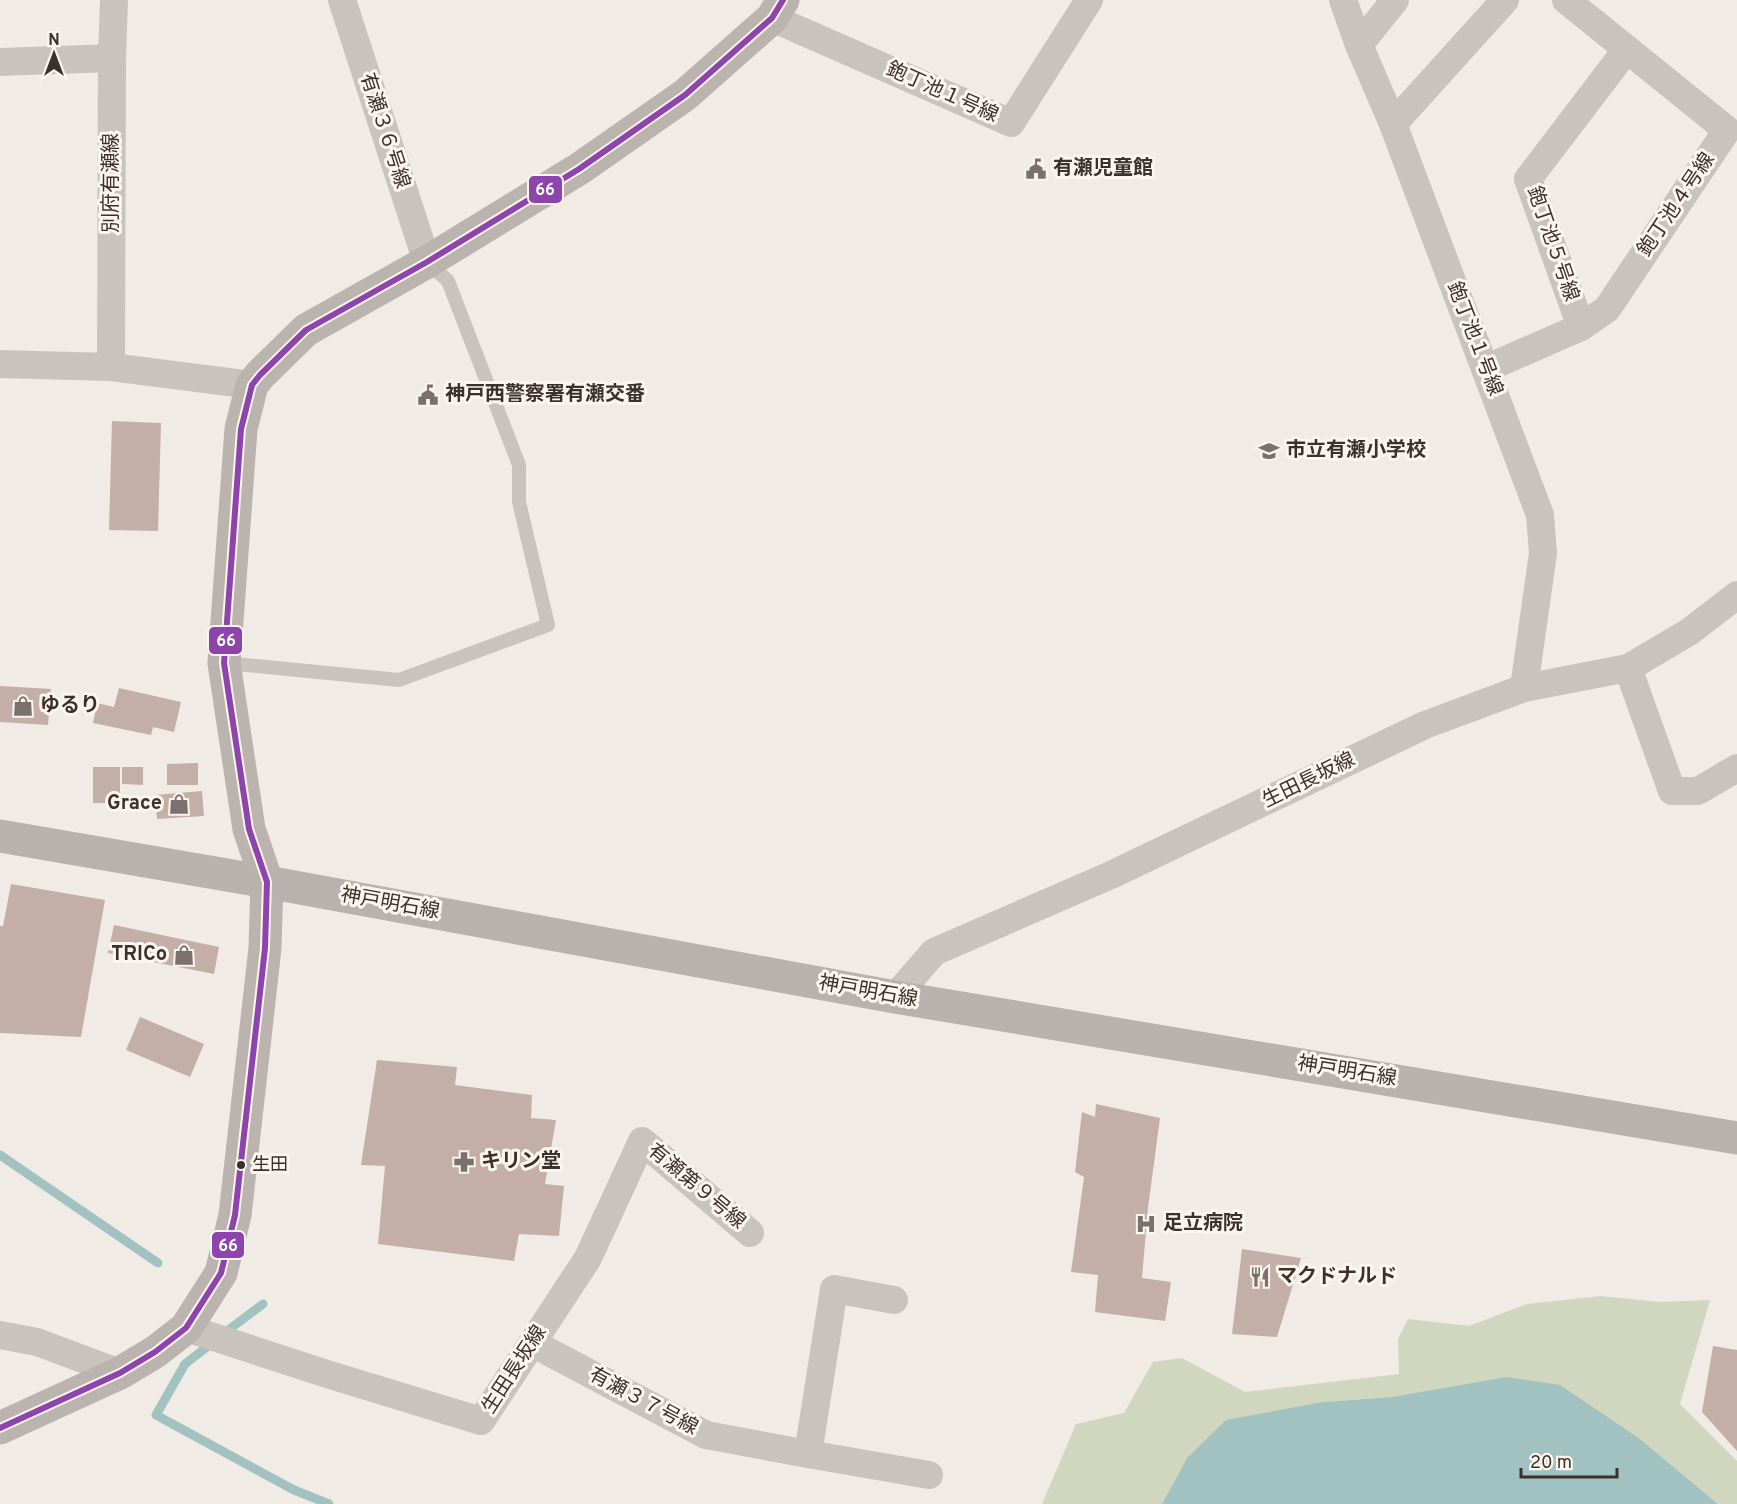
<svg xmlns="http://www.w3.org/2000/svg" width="1737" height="1504" font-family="Overpass,'Noto Sans JP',sans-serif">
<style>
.green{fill:#d1d6bf}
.water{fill:#a1c2c1}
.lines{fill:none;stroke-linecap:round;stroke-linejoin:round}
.stream{stroke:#a1c2c1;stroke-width:9}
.building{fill:#c3afa7}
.lane{stroke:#c9c3be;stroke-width:14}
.street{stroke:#c9c3be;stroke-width:28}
.secondary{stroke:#bab3ae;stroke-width:33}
.primary{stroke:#b8b1ad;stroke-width:33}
.bus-1-casing{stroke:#fbf5ee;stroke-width:10}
.bus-1{stroke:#8e44ad;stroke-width:6}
.bus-dot{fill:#3b302b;stroke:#fbf5ee;stroke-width:2}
.labels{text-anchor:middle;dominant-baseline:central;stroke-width:6;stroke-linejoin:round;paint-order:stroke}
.bus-label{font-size:18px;fill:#3b302b;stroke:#fbf5ee;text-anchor:start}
.street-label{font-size:20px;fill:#3b302b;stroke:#fbf5ee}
.poi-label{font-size:20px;font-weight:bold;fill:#3b302b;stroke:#fbf5ee;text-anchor:start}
.line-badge{stroke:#fbf5ee;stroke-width:2}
.badge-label{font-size:16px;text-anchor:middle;font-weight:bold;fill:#fff}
</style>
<rect width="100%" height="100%" fill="#f0ebe5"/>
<polygon class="green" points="1601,1296 1660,1302 1710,1300 1680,1404 1737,1461 1737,1504 1718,1504 1640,1439 1392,1397 1323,1402 1187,1458 1162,1504 1042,1504 1076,1424 1124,1413 1153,1362 1182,1358 1245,1392 1399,1374 1398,1339 1408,1319 1469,1326 1527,1304"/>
<polygon class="water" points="1507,1377 1560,1385 1640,1439 1718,1504 1162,1504 1187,1458 1226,1420 1323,1402 1392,1397"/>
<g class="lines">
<g class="stream">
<polyline points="0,1155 158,1263"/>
<polyline points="223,1334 263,1304"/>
<polyline points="212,1343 185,1364 156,1415 294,1490 329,1504"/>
</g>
</g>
<g class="building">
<polygon points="112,421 161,423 158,531 109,530"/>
<polygon points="0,686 51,689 48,725 0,722"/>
<polygon points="119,688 181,702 174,732 153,727 151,735 93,723 97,703 114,707"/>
<polygon points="198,763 198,785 167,785 167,764"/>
<rect x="93" y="767" width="27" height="36"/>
<polygon points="122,767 143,767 143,785 122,784"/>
<polygon points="202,791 204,816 157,819 155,795"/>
<polygon points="11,884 105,900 81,1037 0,1033 0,926 3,926"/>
<polygon points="114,925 219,947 214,974 108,953"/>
<polygon points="140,1017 204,1044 190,1077 126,1050"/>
<polygon points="377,1060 457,1067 455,1085 532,1095 531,1118 556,1120 545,1184 564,1186 559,1236 519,1234 514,1261 378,1244 385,1166 361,1165"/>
<polygon points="1096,1104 1160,1118 1148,1208 1142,1278 1171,1282 1165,1321 1095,1312 1098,1275 1071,1272 1084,1177 1075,1172 1082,1112 1095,1117"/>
<polygon points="1242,1249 1301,1258 1277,1337 1232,1334"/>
<polygon points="1713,1346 1737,1350 1737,1451 1702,1412"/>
</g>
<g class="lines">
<polyline class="lane" points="225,663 399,680 548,625 519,502 519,465 448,281 427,262"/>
<g class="street">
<polyline points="342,0 427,262"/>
<polyline points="1343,0 1359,45 1393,124 1540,515 1543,553 1524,688"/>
<polyline points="772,18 1011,123 1089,0"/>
<polyline points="1359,45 1395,0"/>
<polyline points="0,62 112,58"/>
<polyline points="1393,124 1505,0"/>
<polyline points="1581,327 1528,179 1627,49"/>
<polyline points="0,364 111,367 252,385"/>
<polyline points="111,367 112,58 114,0"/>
<polyline points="1485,369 1581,327 1607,309 1727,130 1566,0"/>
<polyline points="1628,668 1672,791 1698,791 1737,768"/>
<polyline points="895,997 934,952 1111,875 1425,725 1524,688 1628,668 1689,632 1737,595"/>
<polyline points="186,1328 327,1374 481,1421 588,1258 642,1141 750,1233"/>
<polyline points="0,1335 37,1342 120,1373"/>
<polyline points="532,1343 706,1435 808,1454 834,1289 894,1300"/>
<polyline points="808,1454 929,1475"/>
</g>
<polyline class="secondary" points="0,1428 120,1373 155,1352 186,1328 221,1273 235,1215 265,948 267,882 249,829 224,663 241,429 252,385 260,375 306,330 427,262 579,169 685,95 772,18 783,0"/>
<polyline class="primary" points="0,836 267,882 895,997 1737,1138"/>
<g class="bus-1-casing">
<polyline id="bus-1" points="0,1428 120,1373 155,1352 186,1328 221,1273 235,1215 265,948 267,882 249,829 224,663 241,429 252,385 260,375 306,330 427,262 579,169 685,95 772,18 783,0"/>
</g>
<use href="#bus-1" class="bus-1"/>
</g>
<defs>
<g id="civic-bare" transform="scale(1.62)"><path d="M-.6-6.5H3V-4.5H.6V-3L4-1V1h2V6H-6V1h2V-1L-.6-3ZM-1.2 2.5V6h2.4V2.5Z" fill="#7a716c" stroke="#fbf5ee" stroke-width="2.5" paint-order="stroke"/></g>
<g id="school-bare" transform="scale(1.62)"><path d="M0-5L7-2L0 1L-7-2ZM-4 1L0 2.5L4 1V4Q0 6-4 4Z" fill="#7a716c" stroke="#fbf5ee" stroke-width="2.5" paint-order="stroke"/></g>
<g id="shop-bare" transform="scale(1.62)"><path d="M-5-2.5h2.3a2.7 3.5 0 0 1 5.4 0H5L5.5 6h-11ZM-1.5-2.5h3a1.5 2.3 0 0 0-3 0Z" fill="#7a716c" stroke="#fbf5ee" stroke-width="2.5" paint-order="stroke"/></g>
<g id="pharmacy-bare" transform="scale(1.62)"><path d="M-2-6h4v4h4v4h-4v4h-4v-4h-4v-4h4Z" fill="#7a716c" stroke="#fbf5ee" stroke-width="2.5" paint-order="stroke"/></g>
<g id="hospital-bare" transform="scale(1.62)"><path d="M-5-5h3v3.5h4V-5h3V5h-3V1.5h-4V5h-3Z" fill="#7a716c" stroke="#fbf5ee" stroke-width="2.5" paint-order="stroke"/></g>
<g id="restaurant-bare" transform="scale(1.62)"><path d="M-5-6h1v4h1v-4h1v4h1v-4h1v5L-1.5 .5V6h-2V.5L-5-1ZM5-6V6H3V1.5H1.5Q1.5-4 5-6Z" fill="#7a716c" stroke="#fbf5ee" stroke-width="2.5" paint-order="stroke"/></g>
</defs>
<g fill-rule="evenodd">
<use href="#civic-bare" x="1036" y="169"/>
<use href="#civic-bare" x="428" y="395"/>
<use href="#school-bare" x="1269" y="451"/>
<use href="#shop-bare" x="23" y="706"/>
<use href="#shop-bare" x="179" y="804"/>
<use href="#shop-bare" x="184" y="955"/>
<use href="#pharmacy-bare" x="464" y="1162"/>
<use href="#hospital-bare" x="1146" y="1224"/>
<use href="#restaurant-bare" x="1260" y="1277"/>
</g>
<circle class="bus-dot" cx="241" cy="1165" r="5"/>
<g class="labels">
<g class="bus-label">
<text x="252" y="1165">生田</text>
</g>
<g class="street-label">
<text transform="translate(942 93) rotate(24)">鉋丁池１号線</text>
<text transform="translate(384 131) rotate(72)">有瀬３６号線</text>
<text transform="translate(112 183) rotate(-90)">別府有瀬線</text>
<text transform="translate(1677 205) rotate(-56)">鉋丁池４号線</text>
<text transform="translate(1552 244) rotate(71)">鉋丁池５号線</text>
<text transform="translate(1474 339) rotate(69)">鉋丁池１号線</text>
<text transform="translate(1309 781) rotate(-26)">生田長坂線</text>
<text transform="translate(390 904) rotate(10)">神戸明石線</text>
<text transform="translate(868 992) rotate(10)">神戸明石線</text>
<text transform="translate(1347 1072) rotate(9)">神戸明石線</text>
<text transform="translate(696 1187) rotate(40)">有瀬第９号線</text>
<text transform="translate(515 1370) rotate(-57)">生田長坂線</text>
<text transform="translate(643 1402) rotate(28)">有瀬３７号線</text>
</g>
<g class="poi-label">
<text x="1053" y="169">有瀬児童館</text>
<text x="445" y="395">神戸西警察署有瀬交番</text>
<text x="1286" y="451">市立有瀬小学校</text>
<text x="40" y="706">ゆるり</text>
<text x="162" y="804" text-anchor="end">Grace</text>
<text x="167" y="955" text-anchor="end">TRICo</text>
<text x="481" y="1162">キリン堂</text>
<text x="1163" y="1224">足立病院</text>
<text x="1277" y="1277">マクドナルド</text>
</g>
</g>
<g class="line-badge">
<rect x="528" y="175" width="35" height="29" rx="6" fill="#8e44ad"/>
<rect x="208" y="626" width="35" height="29" rx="6" fill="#8e44ad"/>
<rect x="211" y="1231" width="34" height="28" rx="6" fill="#8e44ad"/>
</g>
<g class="badge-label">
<text x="545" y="195">66</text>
<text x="226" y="646">66</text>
<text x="228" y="1251">66</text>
</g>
<g transform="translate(54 54)" stroke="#fbf5ee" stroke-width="4.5" paint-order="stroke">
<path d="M0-4.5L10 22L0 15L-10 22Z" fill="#3b302b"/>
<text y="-9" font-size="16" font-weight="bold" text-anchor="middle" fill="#3b302b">N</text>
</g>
<path d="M1521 1468v9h96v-9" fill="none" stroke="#3b302b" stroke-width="3"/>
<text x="1530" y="1468" font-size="18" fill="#3b302b" stroke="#fbf5ee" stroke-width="4.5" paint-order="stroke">20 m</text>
</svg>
